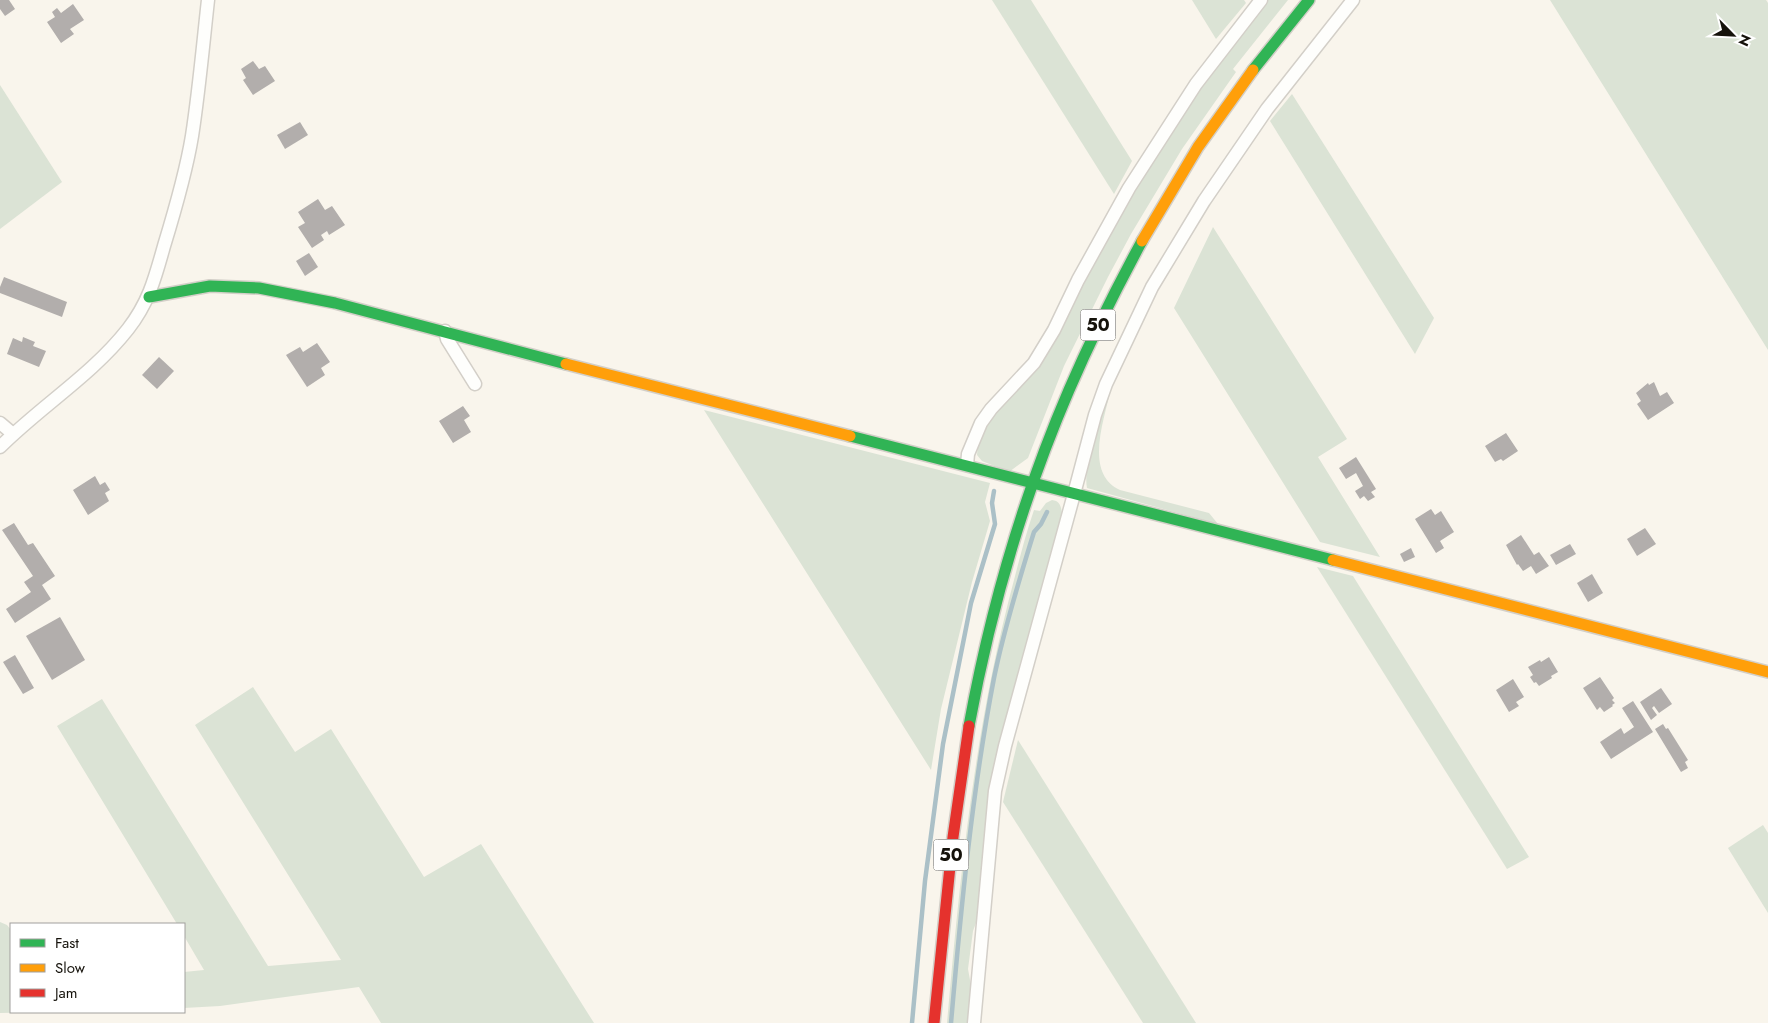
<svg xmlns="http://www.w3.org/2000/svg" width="1768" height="1023" font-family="Jost,sans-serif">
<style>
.green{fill:#dbe3d5}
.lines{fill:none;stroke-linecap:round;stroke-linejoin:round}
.stream{stroke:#abc0c7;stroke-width:4.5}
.building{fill:#b2aeac}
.street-casing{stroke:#d3cfc8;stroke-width:15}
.fast-casing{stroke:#d3cfc8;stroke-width:14}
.slow-casing{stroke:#d3cfc8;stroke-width:14}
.jam-casing{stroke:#d3cfc8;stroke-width:14}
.street{stroke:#fefefc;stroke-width:12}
.fast{stroke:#30b455;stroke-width:11}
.slow{stroke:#ff9f0a;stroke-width:11}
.jam{stroke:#e5322d;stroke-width:11}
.labels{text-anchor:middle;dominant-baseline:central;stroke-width:4;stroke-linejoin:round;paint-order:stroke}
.shield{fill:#fff;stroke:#5b5954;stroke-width:1}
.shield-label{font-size:18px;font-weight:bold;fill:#15120b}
</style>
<rect width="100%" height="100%" fill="#f9f5ec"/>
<g class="green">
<polygon points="992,0 1031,0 1132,161 1114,194"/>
<polygon points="1192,0 1244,0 1246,3 1216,39"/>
<polygon points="1265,0 1288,0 1233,69 1236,72 1182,149 1131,234 1108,277 1064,366 1028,458 1009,472 982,461 977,455 978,444 985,426 1084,277 1139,179 1198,87"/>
<polygon points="1550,0 1766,0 1768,3 1768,350"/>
<polygon points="0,85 62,182 0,229"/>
<polygon points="1292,94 1434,318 1415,354 1270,121"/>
<polygon points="1213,227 1347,439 1318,457 1380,557 1320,542 1174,308"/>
<path d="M1111,388c-6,30 -28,85 9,102l89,23 9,11 -131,-36c-5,-23 17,-77 24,-100z"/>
<polygon points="704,410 990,483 985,502 990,521 972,582 941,709 931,770"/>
<path d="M1052,500c10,1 10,11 10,19l-40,147 -45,254 -4,11 -5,38 4,22 -3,32h-22c13,-149 28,-298 67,-443 6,-23 12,-47 20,-70l6,1 6,-8z"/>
<polygon points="1317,567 1353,576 1529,857 1507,869"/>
<polygon points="253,687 295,752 331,729 424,877 481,844 594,1023 381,1023 359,987 220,1006 184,1008 184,972 204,970 184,936 184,924 177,924 57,726 102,699 268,966 341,960 195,725"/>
<polygon points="1018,740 1196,1023 1143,1023 1003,802"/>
<polygon points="1763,825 1768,833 1768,913 1728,848"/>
<polygon points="0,922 7,925 11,930 11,1012 50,1012 0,1013"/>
</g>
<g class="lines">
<g class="stream">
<polyline points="912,1023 925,881 943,744 971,603 995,524 992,503 994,491"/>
<path d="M951,1023c10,-115 21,-231 43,-345 10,-49 25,-98 40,-146l7,-8 6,-12"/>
</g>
</g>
<g class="building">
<polygon points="0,0 9,0 15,9 5,16 0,9"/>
<polygon points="73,4 84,20 70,29 74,34 61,43 47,22 55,17 52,12 57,8 61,13"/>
<polygon points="253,61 259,69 265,66 275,81 253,95 243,80 246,78 241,69"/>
<polygon points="300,122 308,135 285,149 277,135"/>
<polygon points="318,199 325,210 332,206 345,225 329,235 327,231 321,235 324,240 312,248 298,227 305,223 298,212"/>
<polygon points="309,253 318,267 305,276 296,261"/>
<polygon points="4,277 67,302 62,317 0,293 0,287"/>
<polygon points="23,337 35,342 33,346 46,351 39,367 7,354 13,338 22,342"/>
<polygon points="317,343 330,362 321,368 325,375 307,387 286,355 300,347 303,352"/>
<polygon points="159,357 174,371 157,389 142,375"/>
<polygon points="1654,382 1660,396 1667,392 1674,403 1648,420 1637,404 1641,401 1636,393 1648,383 1649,385"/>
<polygon points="463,406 470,416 464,420 471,432 453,443 439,421"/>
<polygon points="1506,433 1518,451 1503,461 1501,459 1495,462 1485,446"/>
<polygon points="1356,457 1376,489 1371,492 1375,497 1368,501 1364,496 1360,499 1355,491 1363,486 1356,473 1346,479 1339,468"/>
<polygon points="95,476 100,485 105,482 110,490 105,493 109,501 88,515 73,490"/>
<polygon points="1431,509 1435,515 1441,511 1454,532 1440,541 1444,548 1436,553 1415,519"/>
<polygon points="14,523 28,545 33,543 55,576 42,585 51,599 15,623 6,609 31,592 24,582 33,576 2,530"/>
<polygon points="1645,528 1656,544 1637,556 1627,539"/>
<polygon points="1521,535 1534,555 1539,552 1549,566 1536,574 1531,566 1523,571 1518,564 1517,565 1506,545"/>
<polygon points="1570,544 1576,554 1556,565 1550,555"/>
<polygon points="1411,548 1415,557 1404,562 1400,554"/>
<polygon points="1592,574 1603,593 1588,602 1577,583"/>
<polygon points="60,617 85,660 52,680 26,636"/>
<polygon points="15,655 34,688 23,694 3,662"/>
<polygon points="1549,657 1558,672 1551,676 1552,678 1539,686 1536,682 1534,683 1530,677 1533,675 1528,667 1540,660 1541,662"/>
<polygon points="1600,677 1614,698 1612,700 1615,703 1612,705 1613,706 1604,712 1600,707 1597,710 1583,688"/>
<polygon points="1513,679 1524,697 1516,702 1519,706 1509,712 1496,690"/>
<polygon points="1661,688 1672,704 1659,713 1654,706 1652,708 1657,715 1651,720 1640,702"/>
<polygon points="1633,701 1653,732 1611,759 1600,742 1621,728 1624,734 1634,727 1622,708"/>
<polygon points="1663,724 1666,729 1668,728 1688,760 1685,762 1688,768 1681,772 1655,729"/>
</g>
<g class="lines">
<g class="street-casing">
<g id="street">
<polyline points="445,331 447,339 475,384"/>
<polyline points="0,423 13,434"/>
<path d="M0,447c41,-41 92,-72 128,-118 21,-27 27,-51 36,-83 11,-36 22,-73 28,-110 7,-45 11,-91 16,-136"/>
<polyline points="967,465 968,454 981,423 991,409 1034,363 1054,330 1078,280 1129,188 1196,84 1261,0"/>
<polyline points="974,1023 995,791 1005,746 1074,494 1095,415 1106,384 1152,287 1204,201 1267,109 1353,0"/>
</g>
</g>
<g class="fast-casing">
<g id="fast">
<polyline points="1253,70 1309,0"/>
<polyline points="149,297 210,286 259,288 335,303 566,364"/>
<polyline points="850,436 1333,560"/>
<path d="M969,726c21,-115 54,-229 100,-336 22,-51 47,-101 73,-149"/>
</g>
</g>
<g class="slow-casing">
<g id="slow">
<polyline points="1142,241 1198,147 1253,70"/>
<polyline points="566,364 850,436"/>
<polyline points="1333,560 1768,672"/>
</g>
</g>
<g class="jam-casing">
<polyline id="jam" points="934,1023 953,837 969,726"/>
</g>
<use href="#street" class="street"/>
<use href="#fast" class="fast"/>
<use href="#slow" class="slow"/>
<use href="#jam" class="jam"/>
</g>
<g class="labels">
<g class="shield">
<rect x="1080.5" y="309.5" width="35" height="31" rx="4"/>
<rect x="933.5" y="839.5" width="35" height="31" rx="4"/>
</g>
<g class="shield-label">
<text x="1098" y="325">50</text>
<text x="951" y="855">50</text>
</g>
</g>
<rect x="10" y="923" width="175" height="90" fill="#ffffff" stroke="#a1a09d"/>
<rect x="20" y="939" width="25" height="8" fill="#30b455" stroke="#a1a09d"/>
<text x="55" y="948" font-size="15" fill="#15120b">Fast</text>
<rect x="20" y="964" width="25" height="8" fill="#ff9f0a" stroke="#a1a09d"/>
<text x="55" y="973" font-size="15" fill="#15120b">Slow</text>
<rect x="20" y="989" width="25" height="8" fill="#e5322d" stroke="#a1a09d"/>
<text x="55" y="998" font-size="15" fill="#15120b">Jam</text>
<g transform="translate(1733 35) rotate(114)" stroke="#ffffff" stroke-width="4" paint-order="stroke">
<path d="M0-4L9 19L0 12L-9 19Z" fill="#15120b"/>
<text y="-8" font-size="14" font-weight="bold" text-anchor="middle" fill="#15120b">N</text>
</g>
</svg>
